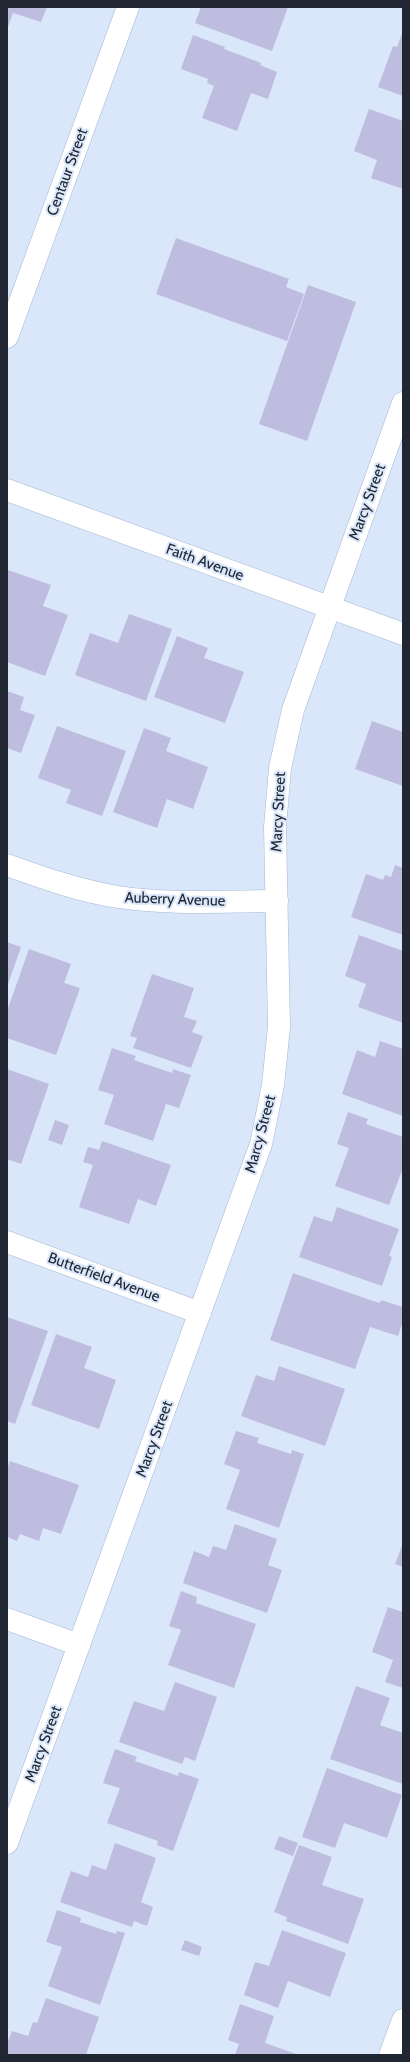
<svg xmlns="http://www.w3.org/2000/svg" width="410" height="2062" font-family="Cabin,sans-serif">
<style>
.building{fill:#bfbddf}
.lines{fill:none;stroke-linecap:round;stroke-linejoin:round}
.minor-casing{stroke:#a4b8d5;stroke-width:23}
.minor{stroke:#fff;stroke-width:22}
.labels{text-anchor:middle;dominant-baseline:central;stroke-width:4;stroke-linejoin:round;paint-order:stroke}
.street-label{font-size:15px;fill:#202732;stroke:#dae6f9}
</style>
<rect width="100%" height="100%" fill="#dae6f9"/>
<g class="building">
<polygon points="7,7 47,7 41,22 13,13 7,30"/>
<polygon points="201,7 288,7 272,51 195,23"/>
<polygon points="403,31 403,96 378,87 393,46 397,47"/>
<polygon points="193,35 225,47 224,49 261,63 260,65 277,72 268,99 251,93 237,131 202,118 214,86 207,83 208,79 181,69"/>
<polygon points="369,109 403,121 403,189 371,178 377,160 354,151"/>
<polygon points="176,238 289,279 286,287 304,294 287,341 156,294"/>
<polygon points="308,285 356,302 307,441 259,424"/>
<polygon points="8,570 51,585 43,606 68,615 45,676 7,662"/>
<polygon points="129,614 172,629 146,701 75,675 90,633 118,643"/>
<polygon points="177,636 208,648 204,658 244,672 225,723 154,697"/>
<polygon points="7,691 24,697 20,710 35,715 21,753 7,748"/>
<polygon points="372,721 403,732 403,786 355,769"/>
<polygon points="57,726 126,751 102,816 66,803 71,790 38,778"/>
<polygon points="144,728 171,738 166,751 208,767 193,809 167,799 157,828 113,812"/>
<polygon points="395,865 403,868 403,935 351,917 366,874 383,880 385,875 391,877"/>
<polygon points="359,935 403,951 403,1023 358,1007 366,984 345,976"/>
<polygon points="7,942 21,947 7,987"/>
<polygon points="29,949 71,964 64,983 80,988 56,1055 7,1038 7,1011"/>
<polygon points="152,974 194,988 184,1017 197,1021 192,1032 203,1036 191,1068 133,1048 137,1038 130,1036"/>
<polygon points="380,1041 403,1049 403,1116 342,1094 357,1050 375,1057"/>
<polygon points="112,1048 136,1056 134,1060 172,1073 173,1069 191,1075 179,1108 166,1104 153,1141 104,1124 114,1095 98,1090"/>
<polygon points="7,1069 49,1084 21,1164 7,1159"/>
<polygon points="348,1112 368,1119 366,1124 403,1137 403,1168 389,1205 335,1186 349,1148 337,1144"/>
<polygon points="55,1120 69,1125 62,1145 48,1140"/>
<polygon points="102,1141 171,1165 156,1206 138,1199 129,1224 79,1207 93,1165 83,1162 88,1147 99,1150"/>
<polygon points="337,1207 399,1229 389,1256 392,1257 382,1286 299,1257 314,1216 332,1222"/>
<polygon points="293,1273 373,1301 380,1303 381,1300 403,1307 403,1321 398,1336 370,1327 355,1369 270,1340"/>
<polygon points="7,1317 48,1331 15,1424 7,1421"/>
<polygon points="56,1334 92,1347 84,1368 116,1380 99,1429 31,1405"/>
<polygon points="279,1366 345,1389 325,1446 241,1416 256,1375 274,1381"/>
<polygon points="236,1431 259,1438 257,1443 291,1454 292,1450 304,1454 279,1528 226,1509 240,1470 224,1464"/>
<polygon points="10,1461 79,1485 61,1534 43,1528 39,1541 20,1534 17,1541 7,1537 7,1469"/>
<polygon points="235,1524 277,1539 268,1565 282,1570 267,1613 183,1583 194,1551 209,1557 213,1546 226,1550"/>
<polygon points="403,1543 403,1567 395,1564"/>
<polygon points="181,1591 197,1597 196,1603 256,1624 234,1688 168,1665 181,1630 169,1626"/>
<polygon points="388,1607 403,1612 403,1688 385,1682 393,1660 372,1652"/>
<polygon points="175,1682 217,1697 195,1761 185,1757 182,1764 119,1742 134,1701 164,1711"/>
<polygon points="356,1686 390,1698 380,1725 403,1733 403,1784 330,1759"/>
<polygon points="115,1749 137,1757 135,1761 178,1776 179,1772 199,1779 173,1851 157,1845 158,1841 107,1823 120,1788 103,1783"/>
<polygon points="327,1768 402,1795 387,1838 344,1823 335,1848 302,1837"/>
<polygon points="279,1836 298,1843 293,1856 274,1849"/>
<polygon points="115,1843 156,1858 141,1902 153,1907 147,1926 134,1921 132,1927 60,1902 71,1871 88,1877 92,1865 106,1870"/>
<polygon points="299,1845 332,1857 322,1885 364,1899 348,1944 286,1921 287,1917 274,1912"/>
<polygon points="57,1910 81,1918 80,1922 116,1934 117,1931 125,1933 100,2005 48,1986 62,1947 46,1942"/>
<polygon points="282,1930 346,1953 330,1997 288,1981 278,2008 244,1995 255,1962 269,1966"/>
<polygon points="185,1940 202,1947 199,1956 181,1950"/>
<polygon points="46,1998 99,2017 86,2055 7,2055 7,2044 12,2031 28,2036 33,2022 37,2023"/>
<polygon points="240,2004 274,2016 265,2043 299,2055 235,2055 239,2044 228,2040"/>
</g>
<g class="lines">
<g class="minor-casing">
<g id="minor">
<polyline points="7,337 128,7"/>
<polyline points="7,490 403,634"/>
<path d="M7,865c36,13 73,26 111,32 52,8 106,4 159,4"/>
<polyline points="7,1242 200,1313"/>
<polyline points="7,1619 79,1645"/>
<polyline points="7,1843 261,1144 273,1085 279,1027 275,827 280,768 293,710 403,403"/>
<polyline points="390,2055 403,2020"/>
</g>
</g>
<use href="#minor" class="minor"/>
</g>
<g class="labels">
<g class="street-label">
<text transform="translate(67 172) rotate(-70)">Centaur Street</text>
<text transform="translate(367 502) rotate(-70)">Marcy Street</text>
<text transform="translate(205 562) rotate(20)">Faith Avenue</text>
<text transform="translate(278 812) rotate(-87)">Marcy Street</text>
<text transform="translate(175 899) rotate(2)">Auberry Avenue</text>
<text transform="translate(260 1134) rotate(-75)">Marcy Street</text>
<text transform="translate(104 1277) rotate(20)">Butterfield Avenue</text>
<text transform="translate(154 1439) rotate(-70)">Marcy Street</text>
<text transform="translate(43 1744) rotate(-70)">Marcy Street</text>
</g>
</g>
<rect width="410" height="2062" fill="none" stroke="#202732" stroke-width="16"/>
</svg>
